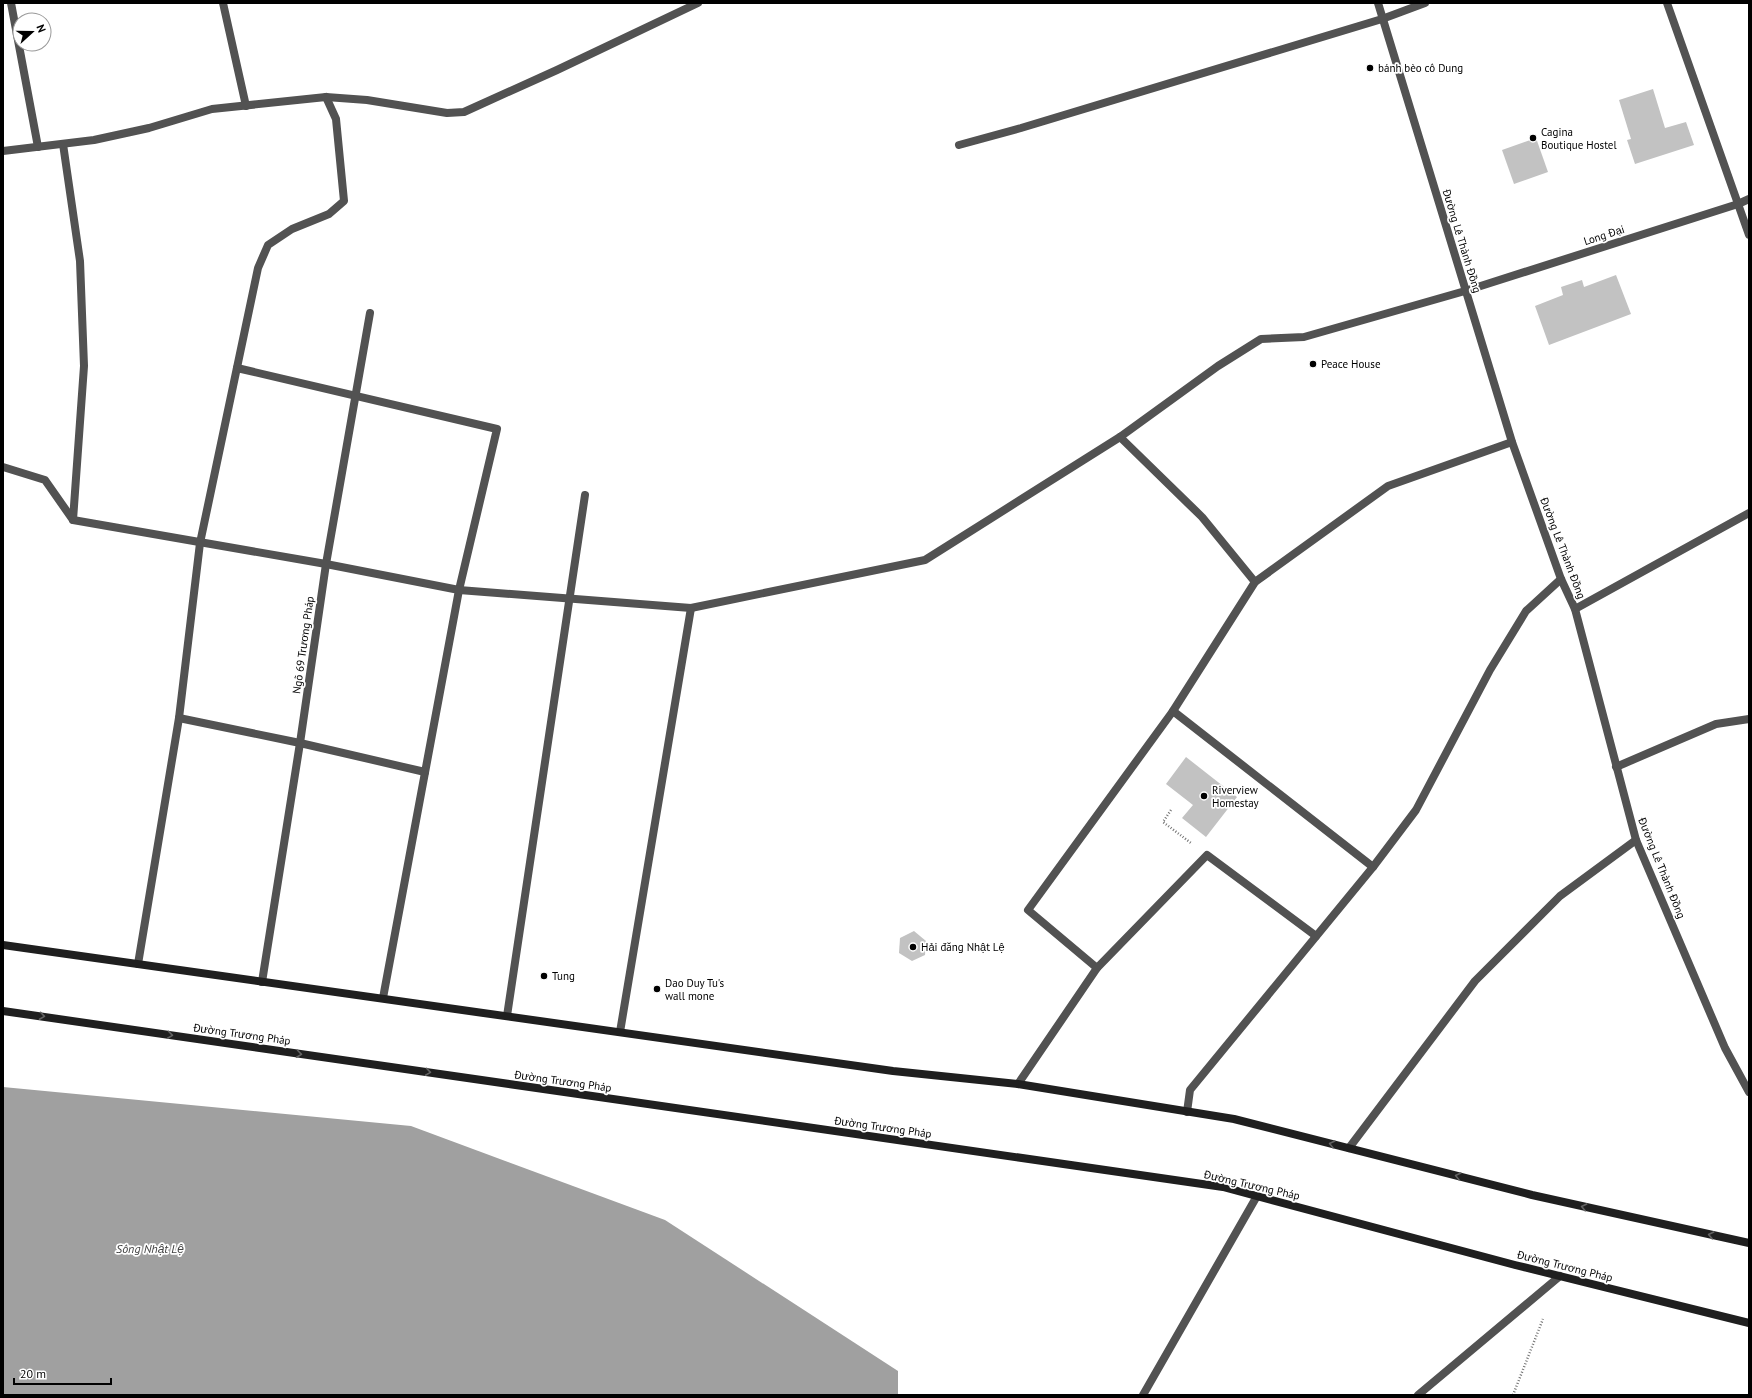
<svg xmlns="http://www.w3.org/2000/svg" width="1752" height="1398" font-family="'PT Sans',sans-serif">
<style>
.water{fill:#a0a0a0}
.building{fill:#c2c2c2}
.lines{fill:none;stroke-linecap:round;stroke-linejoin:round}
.path{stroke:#747474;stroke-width:2.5;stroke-dasharray:1 2;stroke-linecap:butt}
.service{stroke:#525252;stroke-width:8}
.minor{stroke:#525252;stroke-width:8}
.tertiary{stroke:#525252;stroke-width:8}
.secondary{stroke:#1f1f1f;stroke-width:8}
.oneway{stroke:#626262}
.poi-dot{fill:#000;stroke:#fff;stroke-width:1.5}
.labels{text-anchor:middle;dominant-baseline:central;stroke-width:3.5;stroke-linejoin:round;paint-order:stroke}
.poi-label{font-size:11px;fill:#000;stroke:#fff;text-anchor:start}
.street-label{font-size:11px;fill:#000;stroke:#fff}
.water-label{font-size:12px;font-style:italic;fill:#414141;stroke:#fff}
</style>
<rect width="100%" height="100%" fill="#fff"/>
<polygon class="water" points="3,1087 411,1126 665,1220 898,1371 898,1395 3,1395"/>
<g class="building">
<polygon points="1653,89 1665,128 1686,122 1694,145 1635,164 1627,140 1631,139 1619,100"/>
<polygon points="1536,138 1548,172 1514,184 1502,150"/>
<polygon points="1616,275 1631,314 1549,345 1535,306 1563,295 1561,287 1582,280 1584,287"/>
<polygon points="1186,757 1237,797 1206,837 1182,818 1193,805 1166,784"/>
<polygon points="914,931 926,941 925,955 912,961 899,953 900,938"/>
</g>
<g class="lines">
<g class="path">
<polyline points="1171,810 1163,822 1191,843"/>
<polyline points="1513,1395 1543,1319"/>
</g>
<g class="service">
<polyline points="1667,3 1749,235"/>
<polyline points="237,368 497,429 459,590 383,998"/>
<polyline points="1120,437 1202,517 1255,582"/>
<polyline points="179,718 300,743 425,772"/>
<polyline points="1097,968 1028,910 1173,711 1255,582 1388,486 1512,442"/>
<polyline points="262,982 300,743 326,564 370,313"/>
<polyline points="507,1016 585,495"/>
<polyline points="1018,1084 1097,968 1207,855 1316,936"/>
<polyline points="1143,1395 1257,1196"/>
<polyline points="1418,1395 1560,1276"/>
</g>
<g class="minor">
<polyline points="11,3 38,147"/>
<polyline points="223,3 246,106"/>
<polyline points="63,144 80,261 84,366 73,520"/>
<polyline points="959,145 1021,128 1382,19 1425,3"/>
<polyline points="3,151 94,140 149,128 212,109 326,97 367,100 447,113 464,112 557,70 698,3"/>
<polyline points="3,467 45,480 73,520 326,564 459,590 691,608 925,560 1120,437 1218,366 1261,339 1304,337 1465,291 1738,204 1749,199"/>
<polyline points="1575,609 1749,513"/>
<polyline points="1173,711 1373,867"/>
<polyline points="1616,767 1716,724 1749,719"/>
<polyline points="138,964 179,718 200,543 258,268 268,245 292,229 329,214 344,201 336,119 326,97"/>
<polyline points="620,1032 691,608"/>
<polyline points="1187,1112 1190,1090 1373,867 1416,810 1490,670 1526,611 1561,579"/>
<polyline points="1349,1148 1475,981 1560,896 1636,840"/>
</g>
<polyline class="tertiary" points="1378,3 1512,442 1561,579 1575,609 1636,840 1725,1048 1749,1092"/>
<g class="secondary">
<polyline points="3,945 893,1071 1018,1084 1234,1119 1532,1195 1749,1243"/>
<polyline points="3,1011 1223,1187 1515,1265 1749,1323"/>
</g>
</g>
<defs><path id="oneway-chevron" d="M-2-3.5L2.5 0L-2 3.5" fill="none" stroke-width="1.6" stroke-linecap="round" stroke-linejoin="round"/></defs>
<g class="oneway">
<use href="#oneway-chevron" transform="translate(42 1016) rotate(8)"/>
<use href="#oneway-chevron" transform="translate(170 1035) rotate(8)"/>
<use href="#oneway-chevron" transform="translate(299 1054) rotate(8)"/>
<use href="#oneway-chevron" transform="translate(428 1072) rotate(8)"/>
<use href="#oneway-chevron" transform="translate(1332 1144) rotate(-166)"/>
<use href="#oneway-chevron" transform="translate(1458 1176) rotate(-166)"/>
<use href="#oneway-chevron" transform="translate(1584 1207) rotate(-167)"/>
<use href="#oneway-chevron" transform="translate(1711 1235) rotate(-167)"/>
</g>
<g class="poi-dot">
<circle cx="1370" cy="68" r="4"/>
<circle cx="1533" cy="138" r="4"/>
<circle cx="1313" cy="364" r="4"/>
<circle cx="1204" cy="796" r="4"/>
<circle cx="913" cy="947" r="4"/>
<circle cx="544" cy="976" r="4"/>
<circle cx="657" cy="989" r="4"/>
</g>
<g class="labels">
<g class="poi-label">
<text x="1378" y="68">bánh bèo cô Dung</text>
<text x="1541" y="132">Cagina<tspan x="1541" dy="13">Boutique Hostel</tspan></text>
<text x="1321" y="364">Peace House</text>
<text x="1212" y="790">Riverview<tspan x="1212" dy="13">Homestay</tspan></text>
<text x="921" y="947">Hải đăng Nhật Lệ</text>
<text x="552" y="976">Tung</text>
<text x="665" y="983">Dao Duy Tu's<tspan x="665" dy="13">wall mone</tspan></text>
</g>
<g class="street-label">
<text transform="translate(1604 235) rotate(-18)">Long Đại</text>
<text transform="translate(1462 241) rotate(73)">Đường Lê Thành Đồng</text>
<text transform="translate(1563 548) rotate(69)">Đường Lê Thành Đồng</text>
<text transform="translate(303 645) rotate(-82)">Ngõ 69 Trương Pháp</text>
<text transform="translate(1662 868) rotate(68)">Đường Lê Thành Đồng</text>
<text transform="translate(242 1034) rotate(8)">Đường Trương Pháp</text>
<text transform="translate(563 1081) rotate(8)">Đường Trương Pháp</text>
<text transform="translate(883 1127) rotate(8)">Đường Trương Pháp</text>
<text transform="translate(1252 1185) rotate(13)">Đường Trương Pháp</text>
<text transform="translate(1565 1266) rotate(14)">Đường Trương Pháp</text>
</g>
<g class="water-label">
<text x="150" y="1248">Sông Nhật Lệ</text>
</g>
</g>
<rect width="1752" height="1398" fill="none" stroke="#000000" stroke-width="8"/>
<g transform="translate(32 32) rotate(69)"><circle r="19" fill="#ffffff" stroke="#999999"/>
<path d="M0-3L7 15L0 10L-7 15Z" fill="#000000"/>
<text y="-6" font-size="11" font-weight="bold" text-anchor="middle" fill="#000000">N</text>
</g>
<path d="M14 1378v6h97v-6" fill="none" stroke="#000000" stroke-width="2"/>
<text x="20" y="1378" font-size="12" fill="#000000" stroke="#ffffff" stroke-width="3" paint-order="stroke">20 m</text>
</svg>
